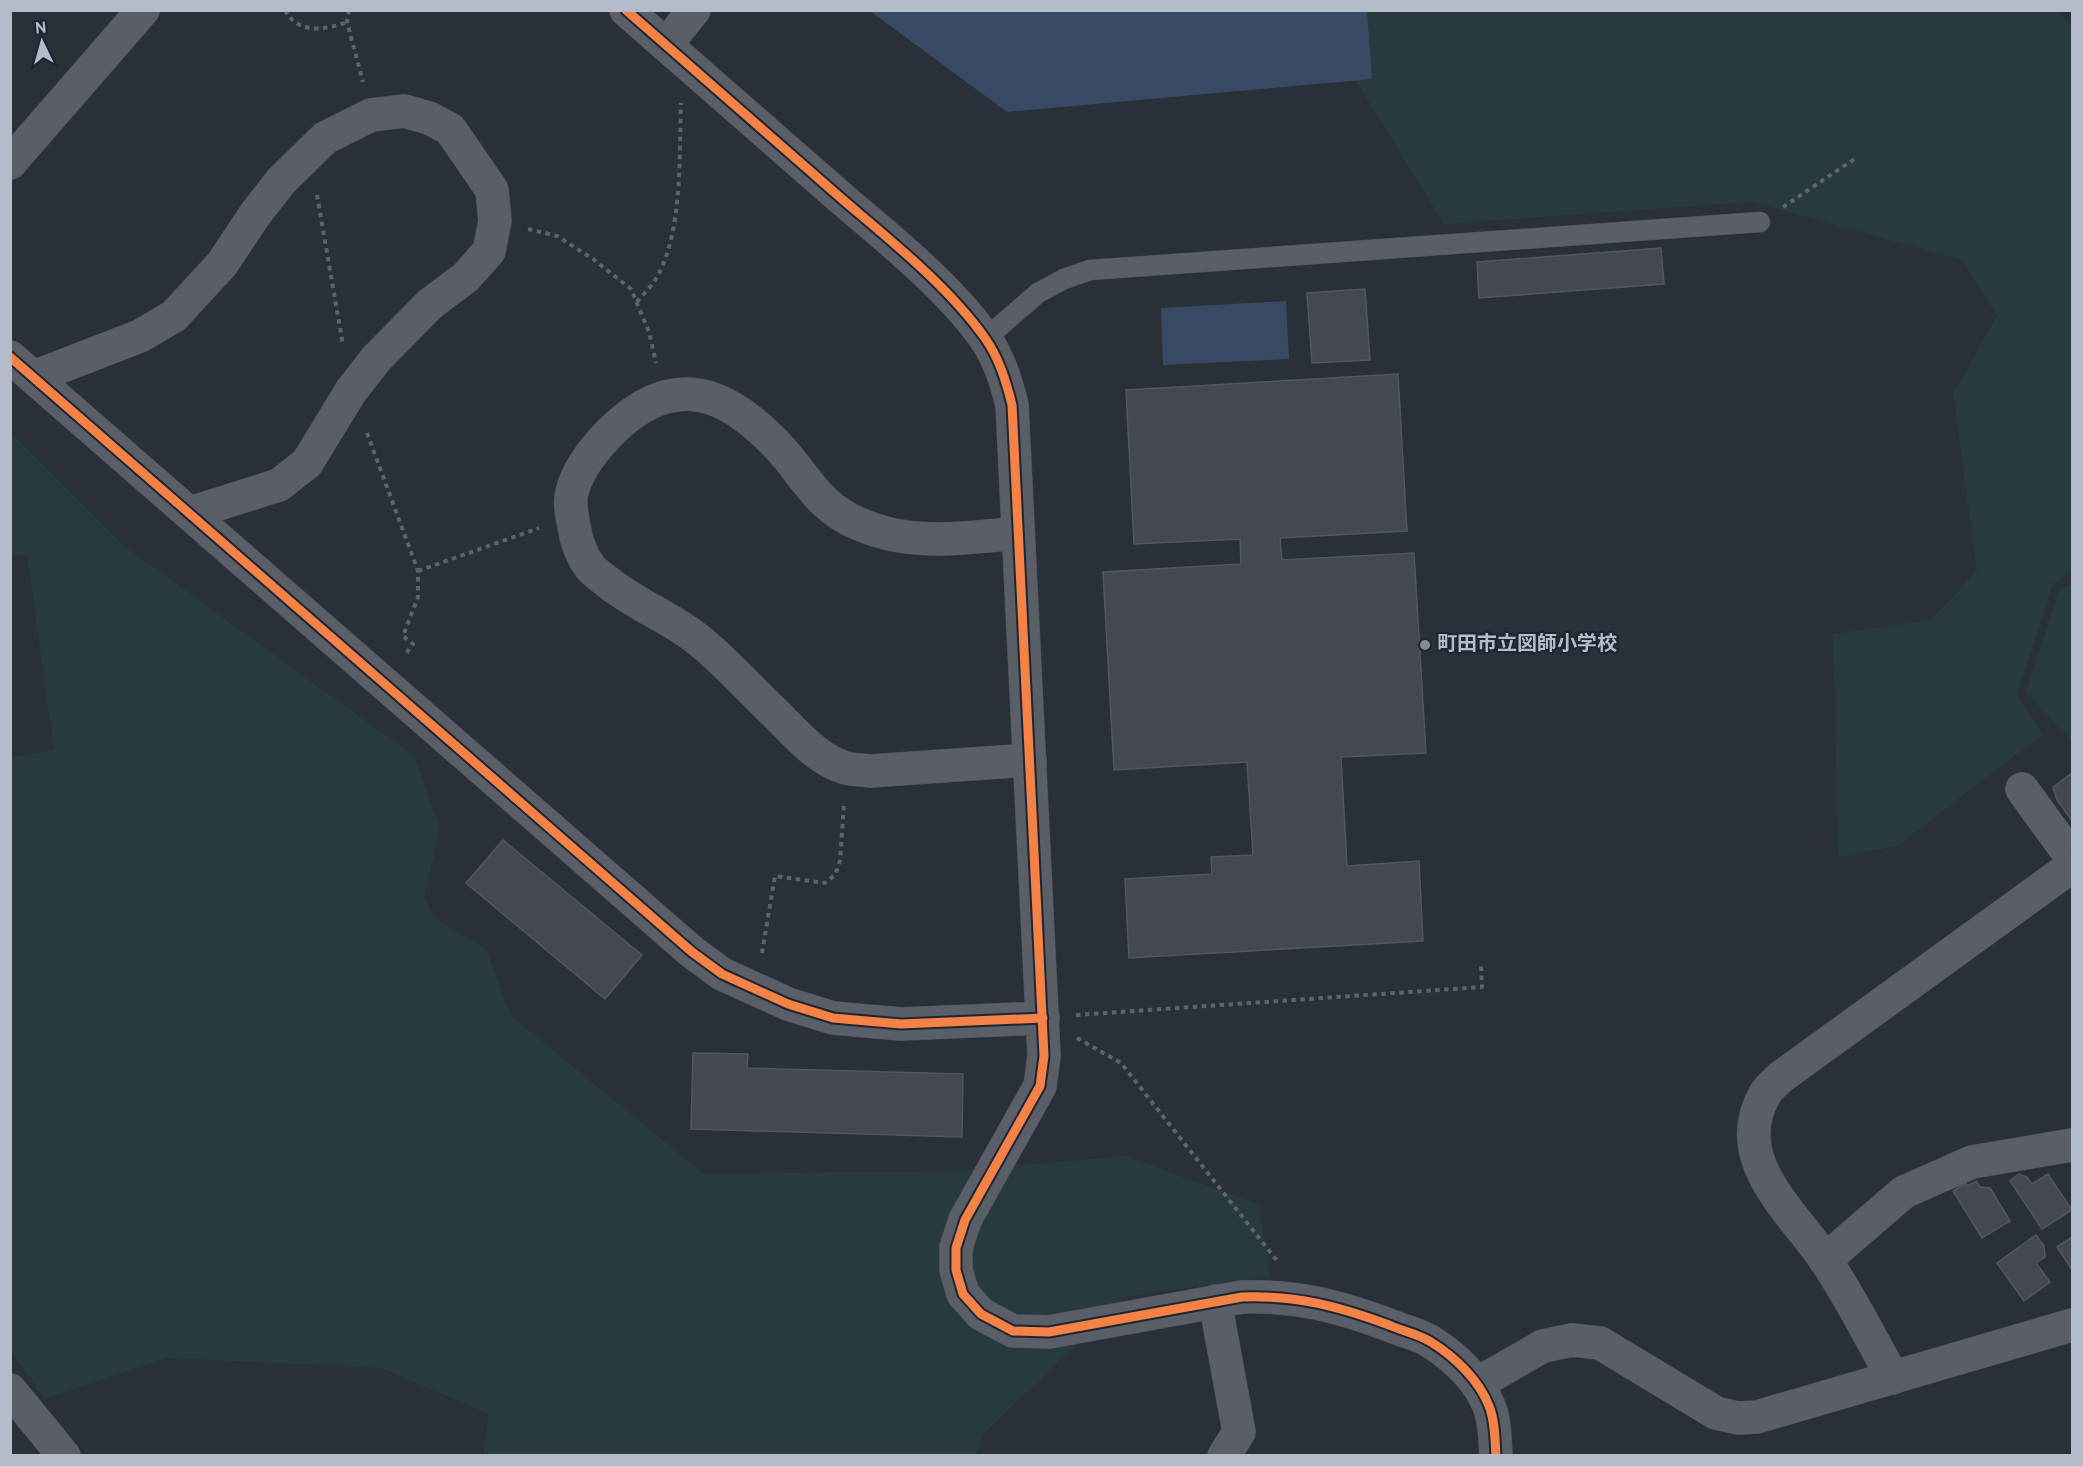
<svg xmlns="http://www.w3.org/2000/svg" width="2083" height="1466" font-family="Overpass,'Noto Sans JP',sans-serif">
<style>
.green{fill:#273a3e}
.water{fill:#384963}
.building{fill:#444950;stroke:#52575f;stroke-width:1.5}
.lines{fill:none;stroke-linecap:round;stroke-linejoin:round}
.service-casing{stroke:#484c53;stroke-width:21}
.minor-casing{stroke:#484c53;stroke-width:34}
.tertiary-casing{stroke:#484c53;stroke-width:34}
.path{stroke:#5d636a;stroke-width:4;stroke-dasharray:4.5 4.5;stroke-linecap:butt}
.service{stroke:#5a5e66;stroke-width:20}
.minor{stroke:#5a5e66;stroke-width:33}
.tertiary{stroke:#5a5e66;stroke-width:33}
.cycleway-casing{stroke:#1d2633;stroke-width:13}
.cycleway{stroke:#f48246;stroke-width:9}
.poi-dot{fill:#848b96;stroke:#1d2633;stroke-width:2}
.labels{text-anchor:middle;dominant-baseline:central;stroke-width:4.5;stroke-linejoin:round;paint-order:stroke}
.poi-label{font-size:20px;font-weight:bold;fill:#b4bcc9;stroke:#1d2633;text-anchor:start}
</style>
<rect width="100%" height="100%" fill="#2a3038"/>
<g class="green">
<polygon points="2057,10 2067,21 2072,23 2072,571 2053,584 2017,695 2043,734 1897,846 1838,857 1833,634 1931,620 1977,571 1953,394 1997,316 1962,260 1752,202 1444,224 1340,55 1301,11"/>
<polygon points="10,432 124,546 414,756 440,827 425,896 433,917 486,949 511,1016 704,1174 952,1171 1126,1156 1259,1205 1270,1276 1126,1297 981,1436 977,1455 483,1455 489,1414 381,1368 167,1358 45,1399 10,1351 11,757 54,750 27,555 11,556"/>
<polygon points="2072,586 2072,742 2026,692 2060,588"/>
</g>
<g class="water">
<polygon points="870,11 1367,11 1372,79 1007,112"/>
<polygon points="1286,301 1289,359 1163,365 1161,308"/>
</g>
<g class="building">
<polygon points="1661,248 1664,284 1479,298 1477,262"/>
<polygon points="1365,289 1370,360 1312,363 1307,293"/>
<polygon points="1398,374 1407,531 1280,538 1282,560 1414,553 1426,753 1341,757 1347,866 1419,861 1423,941 1129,958 1125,879 1212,874 1211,857 1253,855 1247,762 1114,770 1103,572 1241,564 1240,539 1134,544 1126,390"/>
<polygon points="2072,773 2072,821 2057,800 2053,787"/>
<polygon points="503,840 642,955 605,999 466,883"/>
<polygon points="693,1053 748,1054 747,1068 963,1074 962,1137 691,1129"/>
<polygon points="2019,1174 2027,1177 2032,1184 2048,1174 2072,1210 2042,1229 2010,1181"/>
<polygon points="1976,1181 1980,1187 1990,1188 2010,1221 1982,1238 1953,1191 1966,1183 1968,1186"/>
<polygon points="2036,1235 2044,1246 2045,1257 2036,1263 2050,1282 2024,1301 1997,1263"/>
<polygon points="2072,1237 2072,1270 2057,1247"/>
</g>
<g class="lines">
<g class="service-casing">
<polyline id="service" points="985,339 1038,293 1064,279 1090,270 1760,222"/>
</g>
<g class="minor-casing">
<g id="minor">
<polyline points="666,45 694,10"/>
<polyline points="10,163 143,10"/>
<polyline points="34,377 140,336 174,316 222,264 256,213 281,181 325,138 371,115 404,111 429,118 450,129 492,190 495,221 489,251 466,277 430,304 376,359 351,391 307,463 279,485 190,513"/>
<path d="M1018,533c-54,5 -107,14 -159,-9 -43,-18 -53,-49 -83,-80 -37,-38 -81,-68 -134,-37 -28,17 -62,53 -70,85 -3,11 0,24 2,34 2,14 7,29 16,41 4,5 10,9 15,13 31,26 71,39 102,67 24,21 46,45 70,68 19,19 42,46 69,53 8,2 17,2 24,3l160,-11"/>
<polyline points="2022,789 2072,858"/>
<polyline points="1825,1260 1904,1192 1972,1162 2072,1145"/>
<polyline points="1215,1301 1239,1432 1224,1456"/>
<path d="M1893,1378c-22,-39 -43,-82 -69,-120 -34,-49 -96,-100 -59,-164 4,-7 11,-12 16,-17l291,-211"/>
<polyline points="1477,1384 1543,1346 1572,1340 1600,1343 1716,1413 1738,1418 1757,1417 2072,1325"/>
<polyline points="10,1390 64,1456"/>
</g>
</g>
<g class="tertiary-casing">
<g id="tertiary">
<path d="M626,10c72,63 144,126 216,189 48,41 106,87 143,139 14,20 21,43 27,67l32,651 -4,30 -75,134 -9,28v22l7,24 18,20 32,17 36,1 193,-35c54,-2 96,9 147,28 13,6 30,9 42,17 24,15 48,38 58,64 6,14 6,34 7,50"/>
<polyline points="10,357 692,952 722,974 788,1004 833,1018 901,1024 1043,1018"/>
</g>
</g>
<g class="path">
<path d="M285,10c13,25 41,20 62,12"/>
<polyline points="349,10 347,22 363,82"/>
<polyline points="317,195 343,345"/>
<polyline points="1783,207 1856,158"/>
<polyline points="528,229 557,236 593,259 631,289 649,332 656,363"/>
<path d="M637,302c6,-8 15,-16 20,-25 26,-47 22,-121 24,-174"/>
<polyline points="367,433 418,571 418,597 403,636 413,644 405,655"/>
<polyline points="418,571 539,528"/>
<polyline points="762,953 775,876 825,883 835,875 840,861 844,804"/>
<polyline points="1076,1015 1482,987 1481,966"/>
<polyline points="1077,1038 1121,1063 1278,1262"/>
</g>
<use href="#service" class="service"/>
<use href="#minor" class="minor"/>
<use href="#tertiary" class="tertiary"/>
<g class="cycleway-casing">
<g id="cycleway">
<path d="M626,10c72,63 144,126 216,189 48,41 106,87 143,139 14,20 21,43 27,67l32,651 -4,30 -75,134 -9,28v22l7,24 18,20 32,17 36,1 193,-35c54,-2 96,9 147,28 13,6 30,9 42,17 24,15 48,38 58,64 6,14 6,34 7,50"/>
<polyline points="10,357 692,952 722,974 788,1004 833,1018 901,1024 1043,1018"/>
</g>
</g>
<use href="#cycleway" class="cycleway"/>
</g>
<circle class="poi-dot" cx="1425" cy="645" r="6"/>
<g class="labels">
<g class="poi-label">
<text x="1437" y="645">町田市立図師小学校</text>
</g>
</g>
<rect width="2083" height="1466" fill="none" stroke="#b4bcc9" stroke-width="24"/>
<g transform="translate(42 42) rotate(355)" stroke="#1d2633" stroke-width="4.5" paint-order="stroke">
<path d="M0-4.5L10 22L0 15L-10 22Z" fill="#b4bcc9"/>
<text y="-9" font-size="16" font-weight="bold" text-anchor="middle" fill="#b4bcc9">N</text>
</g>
</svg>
